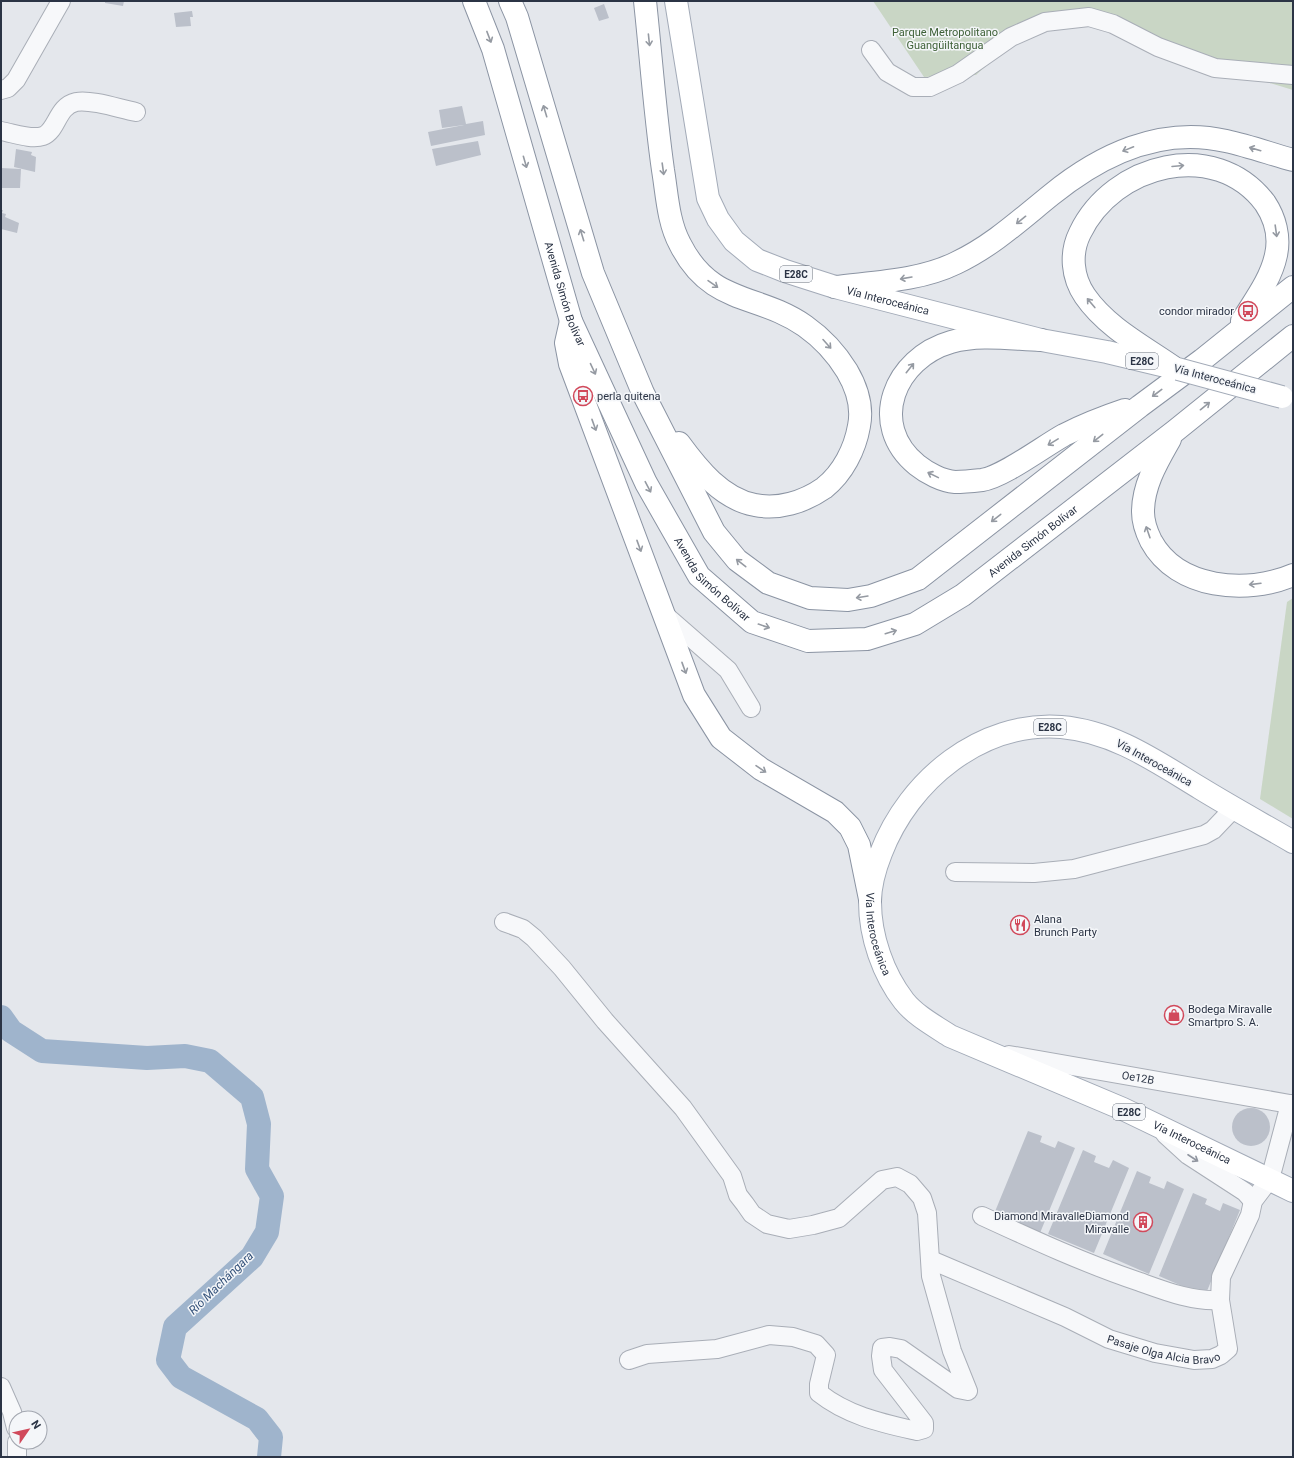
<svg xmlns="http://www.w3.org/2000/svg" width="1294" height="1458" font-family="Roboto,sans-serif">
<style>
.green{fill:#c9d6c5}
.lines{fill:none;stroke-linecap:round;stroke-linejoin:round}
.river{stroke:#9fb4cc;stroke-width:24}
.building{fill:#bbc0ca}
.minor-casing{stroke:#a9aeb7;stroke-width:20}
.major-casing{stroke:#a3abb8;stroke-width:24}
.highway-casing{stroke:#8b94a3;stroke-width:24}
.minor{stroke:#f7f8fa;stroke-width:18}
.major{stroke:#fff;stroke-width:22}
.highway{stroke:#fff;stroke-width:22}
.major-bridge-casing{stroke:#a3abb8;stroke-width:24;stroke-linecap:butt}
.major-bridge{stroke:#fff;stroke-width:22}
.oneway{stroke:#959aa2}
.oneway2{stroke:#9196a0}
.labels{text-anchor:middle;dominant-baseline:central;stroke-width:3;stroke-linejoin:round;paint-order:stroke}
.shield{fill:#f4f6f9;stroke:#676e7b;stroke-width:1}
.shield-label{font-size:10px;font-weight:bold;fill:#2b3445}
.park-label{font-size:11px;fill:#3f6138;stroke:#f4f6f9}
.street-label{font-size:11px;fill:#2b3445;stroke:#f4f6f9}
.poi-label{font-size:11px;fill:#2b3445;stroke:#f4f6f9;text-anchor:start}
.water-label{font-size:12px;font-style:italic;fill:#34527a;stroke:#f4f6f9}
</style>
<rect width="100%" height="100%" fill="#e4e7ec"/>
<g class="green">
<polygon points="873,1 1293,1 1293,90 1243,75 1109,18 1025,30 976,75 924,77"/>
<polygon points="1293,598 1293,819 1260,799 1287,602"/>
</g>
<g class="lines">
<polyline class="river" points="1,1017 11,1031 42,1051 147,1058 185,1056 210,1061 252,1097 259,1124 257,1169 272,1196 267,1232 252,1257 175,1327 168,1360 181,1377 257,1419 271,1437 269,1457"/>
</g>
<g class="building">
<polygon points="105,1 124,1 123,6 105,3"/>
<polygon points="604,4 609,18 599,21 594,8"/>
<polygon points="192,11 193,17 190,17 191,26 176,27 174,13"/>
<polygon points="462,106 466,124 483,121 485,135 431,146 428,132 464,125 442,128 439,110"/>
<polygon points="478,141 481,155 436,166 432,149"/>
<polygon points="16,149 32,152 31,155 36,157 35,172 14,167"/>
<polygon points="1,168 21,169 20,188 1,188"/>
<polygon points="1,210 3,210 2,213 6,214 5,217 19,223 17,233 1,229"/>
<circle cx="1251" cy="1127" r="19"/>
<polygon points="1028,1131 1042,1136 1040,1142 1055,1148 1058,1141 1075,1148 1040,1233 994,1214"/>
<polygon points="1083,1150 1096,1156 1094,1162 1109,1168 1113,1160 1129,1168 1094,1253 1048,1234"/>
<polygon points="1137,1171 1151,1177 1149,1183 1164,1189 1167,1181 1184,1189 1149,1274 1103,1254"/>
<polygon points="1193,1193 1207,1199 1205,1204 1220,1211 1223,1203 1240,1210 1205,1296 1159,1276"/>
</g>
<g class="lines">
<g class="minor-casing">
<g id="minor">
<polyline points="871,50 887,72 913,87 930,87 958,74 1011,37 1045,22 1089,17 1113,24 1158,47 1215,68 1293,75"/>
<polyline points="1,90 8,88 16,80 61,1"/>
<path d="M1,131c12,2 30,9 42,5 14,-5 14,-30 33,-34 16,-3 44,7 60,10"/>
<polyline points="665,615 728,670 751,708"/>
<polyline points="955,872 1034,873 1074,869 1204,835 1213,830 1234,808"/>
<path d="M504,922l19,7 11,9 28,30 43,53 78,87 49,68 6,19 7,9 7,10 15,10 22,5 24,-4 26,-7 43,-38 15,-3 13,7 12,14 5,15 4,63 21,75 16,40 -10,-2 -57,-40 -11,-2 -8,1 -1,8 2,14 41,53v6l-7,2c-35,-8 -69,-15 -98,-38v-9l7,-29 -10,-11 -23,-7 -24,-2 -52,14 -70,5 -18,6"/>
<path id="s1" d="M1009,1055l281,49"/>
<polyline points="1165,1134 1188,1155 1245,1192 1253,1201"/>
<path d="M982,1216c52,24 104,48 158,66 25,9 53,20 80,18"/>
<path id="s2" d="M931,1260l134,57 44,22 46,14 39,7 18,-1 9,-4 7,-6 -8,-49 1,-23 29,-62 3,-14 16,-21 4,-12 17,-64"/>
<polyline points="1,1387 12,1412 16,1428"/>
<polyline points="17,1442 17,1457"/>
</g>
</g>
<g class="major-casing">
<g id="major">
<path id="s3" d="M676,1l32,197 10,21 16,22 23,19 28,11 50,16 206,53 66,12 67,16"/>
<path id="s4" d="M1293,842c-31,-18 -62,-35 -93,-54 -43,-26 -87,-57 -139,-61 -80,-6 -152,53 -180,126 -6,15 -11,32 -11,49 0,34 13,72 34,99 12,15 31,25 46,35l173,73 170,82"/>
</g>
</g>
<g class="highway-casing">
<g id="highway">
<path id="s5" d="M474,1l19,48 78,272 75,162 53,93 53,46 56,19 59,-2 48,-15 48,-29 212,-164 118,-95"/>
<polyline points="510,1 517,17 593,273 643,393 714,532 737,560 768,583 810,598 848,600 871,596 918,579 1140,406 1202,360 1293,287"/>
<path d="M645,1c6,56 10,113 18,169 4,24 5,52 17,74 31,62 78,49 125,82 17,12 31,27 42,45 10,17 16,35 12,55 -4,23 -16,47 -35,62 -20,14 -46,22 -69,17 -33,-6 -57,-36 -76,-62"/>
<path d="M835,287c40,-5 84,-6 121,-24 36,-17 64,-43 95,-68 49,-40 110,-69 175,-54 23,5 45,13 67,19"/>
<polyline points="571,321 566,343 570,364 694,695 721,738 761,769 835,812 850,827 859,845 870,899"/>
<path d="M1041,340c-30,-1 -62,-6 -90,2 -56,16 -84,82 -34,123 10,8 25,16 38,17 9,0 18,-1 27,-2 21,-3 62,-34 82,-45 20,-10 40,-18 61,-25"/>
<path d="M1176,369c-31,-22 -69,-41 -91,-73 -13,-19 -15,-43 -5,-63 33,-69 135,-96 185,-30 10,15 15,34 11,52 -5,24 -21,45 -34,66"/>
<path d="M1170,439c-13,23 -27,46 -27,73 0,10 4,21 8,29 26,48 96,54 142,34"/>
</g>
</g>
<use href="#minor" class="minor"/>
<use href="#major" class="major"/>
<use href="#highway" class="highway"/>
<g class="major-bridge-casing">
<polyline id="major-bridge" points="1178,369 1282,397"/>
</g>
<use href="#major-bridge" class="major-bridge"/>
</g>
<defs><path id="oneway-shaft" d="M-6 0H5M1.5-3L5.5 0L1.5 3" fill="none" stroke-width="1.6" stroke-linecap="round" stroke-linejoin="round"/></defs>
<g class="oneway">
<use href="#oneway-shaft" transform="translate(489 37) rotate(69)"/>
<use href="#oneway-shaft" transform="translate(649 40) rotate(84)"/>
<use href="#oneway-shaft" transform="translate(545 111) rotate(-107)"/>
<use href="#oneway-shaft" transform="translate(1128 149) rotate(158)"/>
<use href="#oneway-shaft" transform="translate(1255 149) rotate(-164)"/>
<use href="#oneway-shaft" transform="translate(525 162) rotate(74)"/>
<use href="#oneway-shaft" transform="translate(1178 166) rotate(-5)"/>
<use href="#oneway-shaft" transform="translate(663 169) rotate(82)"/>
<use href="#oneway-shaft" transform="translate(1021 220) rotate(141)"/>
<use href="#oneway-shaft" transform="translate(1276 231) rotate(82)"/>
<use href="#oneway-shaft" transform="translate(582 235) rotate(-107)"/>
<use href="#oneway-shaft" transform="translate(906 278) rotate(170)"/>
<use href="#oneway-shaft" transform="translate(713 284) rotate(35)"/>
<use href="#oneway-shaft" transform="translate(1091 303) rotate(-130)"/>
<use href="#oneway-shaft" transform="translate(827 344) rotate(48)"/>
<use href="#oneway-shaft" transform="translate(910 368) rotate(-51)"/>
<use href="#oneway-shaft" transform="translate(593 369) rotate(65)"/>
<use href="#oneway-shaft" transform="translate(1157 393) rotate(143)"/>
<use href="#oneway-shaft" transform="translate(1205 406) rotate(-39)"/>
<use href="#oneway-shaft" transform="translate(594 425) rotate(70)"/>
<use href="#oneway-shaft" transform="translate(1098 438) rotate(142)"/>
<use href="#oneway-shaft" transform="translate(1053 442) rotate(149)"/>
<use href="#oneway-shaft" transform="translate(933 475) rotate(-154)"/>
<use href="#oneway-shaft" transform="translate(648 487) rotate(62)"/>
<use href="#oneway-shaft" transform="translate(996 518) rotate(142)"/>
<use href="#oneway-shaft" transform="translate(1148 532) rotate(-109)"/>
<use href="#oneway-shaft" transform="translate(639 546) rotate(70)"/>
<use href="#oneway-shaft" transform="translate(741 563) rotate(-142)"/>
<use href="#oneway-shaft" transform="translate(1255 584) rotate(173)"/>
<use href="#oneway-shaft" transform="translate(862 597) rotate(171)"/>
<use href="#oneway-shaft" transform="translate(764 626) rotate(19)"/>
<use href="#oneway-shaft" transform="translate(891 632) rotate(-17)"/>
<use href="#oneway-shaft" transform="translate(684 668) rotate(70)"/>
<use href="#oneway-shaft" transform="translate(761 769) rotate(34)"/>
</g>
<use class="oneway2" href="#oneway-shaft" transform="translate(1193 1158) rotate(33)"/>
<defs>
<g id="bus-ring" transform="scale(1)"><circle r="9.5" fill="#f4f6f9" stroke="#d1495b" stroke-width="1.5"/><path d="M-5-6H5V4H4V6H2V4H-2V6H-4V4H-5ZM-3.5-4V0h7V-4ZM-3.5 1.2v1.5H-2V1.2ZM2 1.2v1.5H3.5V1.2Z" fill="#d1495b"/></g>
<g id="restaurant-ring" transform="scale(1)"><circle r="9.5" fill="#f4f6f9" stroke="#d1495b" stroke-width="1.5"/><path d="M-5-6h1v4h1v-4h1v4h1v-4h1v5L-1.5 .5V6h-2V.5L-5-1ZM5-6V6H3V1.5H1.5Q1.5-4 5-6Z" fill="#d1495b"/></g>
<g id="shop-ring" transform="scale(1)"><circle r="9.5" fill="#f4f6f9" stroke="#d1495b" stroke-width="1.5"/><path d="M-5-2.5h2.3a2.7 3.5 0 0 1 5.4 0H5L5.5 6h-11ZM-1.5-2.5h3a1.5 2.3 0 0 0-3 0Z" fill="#d1495b"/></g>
<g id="building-ring" transform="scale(1)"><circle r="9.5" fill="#f4f6f9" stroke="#d1495b" stroke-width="1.5"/><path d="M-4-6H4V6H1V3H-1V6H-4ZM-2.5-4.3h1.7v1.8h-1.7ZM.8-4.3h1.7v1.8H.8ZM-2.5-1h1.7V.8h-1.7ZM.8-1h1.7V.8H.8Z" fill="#d1495b"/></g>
</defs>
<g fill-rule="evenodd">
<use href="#bus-ring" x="1248" y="311"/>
<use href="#bus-ring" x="583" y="396"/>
<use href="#restaurant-ring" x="1020" y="925"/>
<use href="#shop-ring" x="1174" y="1015"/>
<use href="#building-ring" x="1143" y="1222"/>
</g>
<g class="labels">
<g class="shield">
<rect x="780" y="266" width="32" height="16" rx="3"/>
<rect x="1126" y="353" width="32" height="16" rx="3"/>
<rect x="1034" y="719" width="32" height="16" rx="3"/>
<rect x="1113" y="1104" width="32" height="16" rx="3"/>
</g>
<g class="shield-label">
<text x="796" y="274">E28C</text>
<text x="1142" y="361">E28C</text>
<text x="1050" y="727">E28C</text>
<text x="1129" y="1112">E28C</text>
</g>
<g class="park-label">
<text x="945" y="32">Parque Metropolitano<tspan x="945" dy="13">Guangüiltangua</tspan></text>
</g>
<g class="street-label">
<text stroke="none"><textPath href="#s5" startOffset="307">Avenida Simón Bolívar</textPath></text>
<text stroke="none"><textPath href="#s3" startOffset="417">Vía Interoceánica</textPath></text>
<text transform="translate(1215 379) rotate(15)">Vía Interoceánica</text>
<text stroke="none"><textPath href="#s5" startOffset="1003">Avenida Simón Bolívar</textPath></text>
<text stroke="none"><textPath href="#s5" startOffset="631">Avenida Simón Bolívar</textPath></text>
<text transform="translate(1154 763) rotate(29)">Vía Interoceánica</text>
<text stroke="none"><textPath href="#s4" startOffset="579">Vía Interoceánica</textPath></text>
<text stroke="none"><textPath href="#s1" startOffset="131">Oe12B</textPath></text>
<text stroke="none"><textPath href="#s4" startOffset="975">Vía Interoceánica</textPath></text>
<text stroke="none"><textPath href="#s2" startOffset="251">Pasaje Olga Alcia Bravo</textPath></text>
</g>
<g class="poi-label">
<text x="1234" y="311" text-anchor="end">condor mirador</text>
<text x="597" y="396">perla quitena</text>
<text x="1034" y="919">Alana<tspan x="1034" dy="13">Brunch Party</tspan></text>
<text x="1188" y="1009">Bodega Miravalle<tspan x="1188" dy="13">Smartpro S. A.</tspan></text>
<text x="1129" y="1216" text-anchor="end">Diamond MiravalleDiamond<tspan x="1129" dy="13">Miravalle</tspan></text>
</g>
<g class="water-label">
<text transform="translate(221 1283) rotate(-44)">Río Machángara</text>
</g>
</g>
<rect width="1294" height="1458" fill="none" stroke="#2b3445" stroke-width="4"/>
<g transform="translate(28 1430) rotate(56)"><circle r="19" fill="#f4f6f9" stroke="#a4a8b1"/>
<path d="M0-3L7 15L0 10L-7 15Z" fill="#d1495b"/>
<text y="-6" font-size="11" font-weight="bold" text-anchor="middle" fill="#2b3445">N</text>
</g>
</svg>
